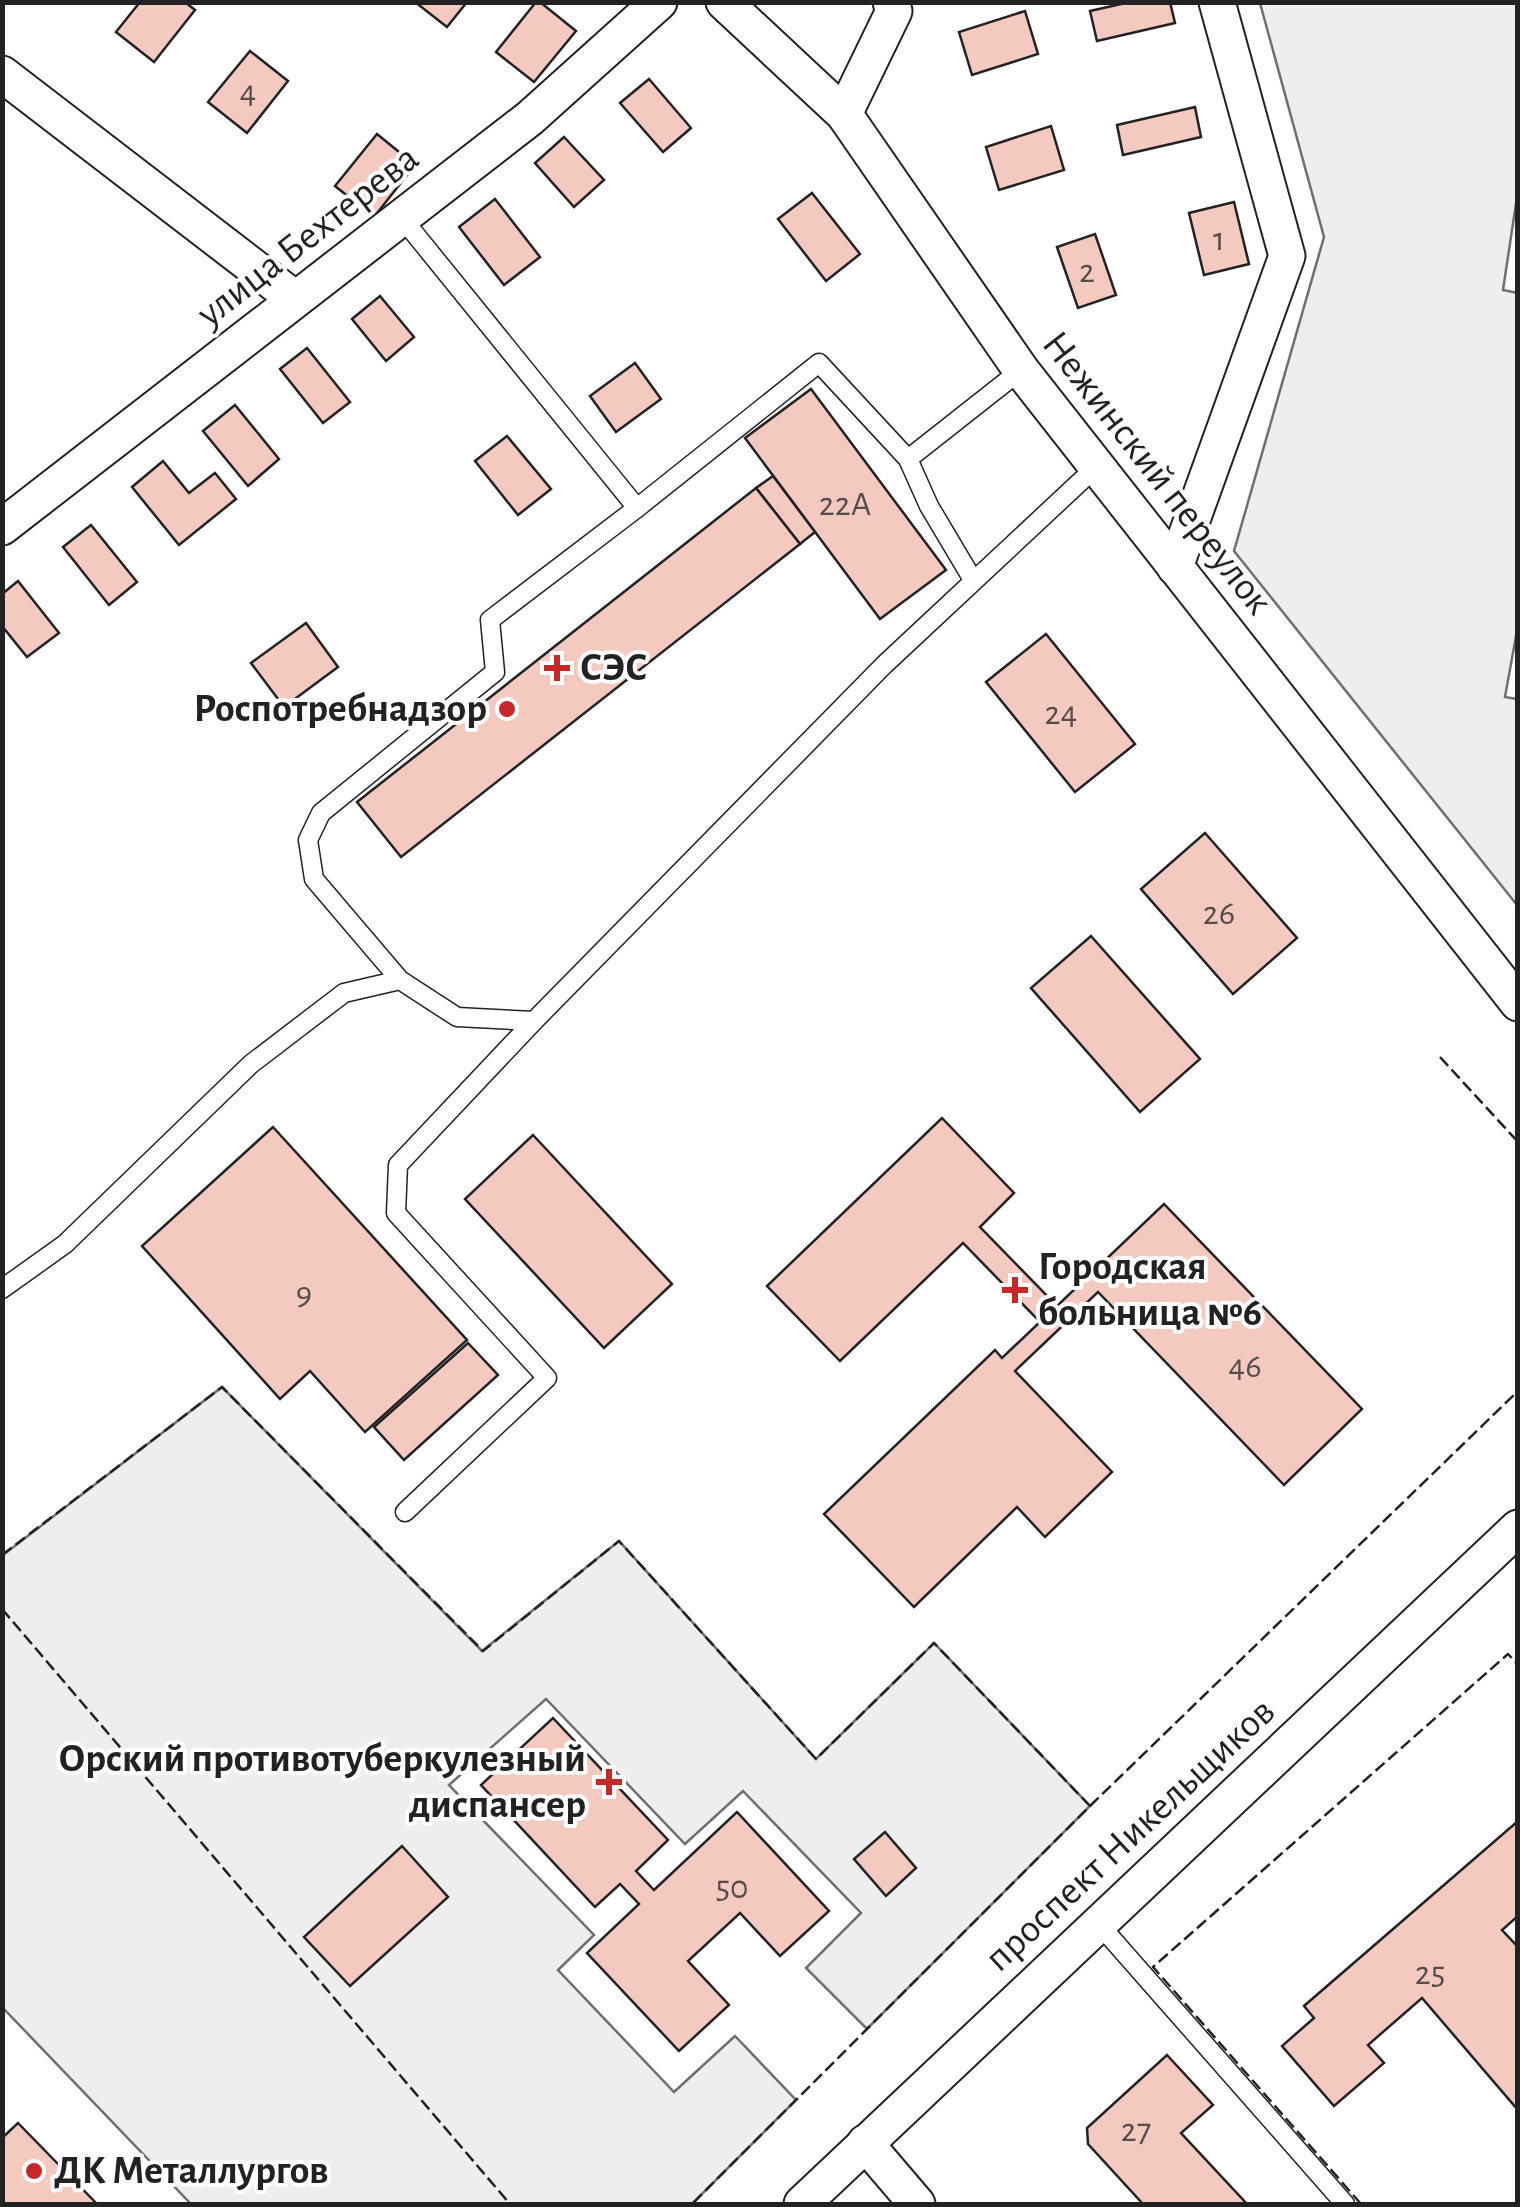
<svg xmlns="http://www.w3.org/2000/svg" width="1520" height="2207" font-family="'Alegreya Sans',sans-serif">
<style>
.green{fill:#eee;stroke:#6f6f6f;stroke-width:2.5}
.building{fill:#f3c9c0;stroke:#222;stroke-width:2.5}
.lines{fill:none;stroke-linecap:round;stroke-linejoin:round}
.service-casing{stroke:#222;stroke-width:21}
.minor-casing{stroke:#222;stroke-width:39}
.service{stroke:#fff;stroke-width:18}
.minor{stroke:#fff;stroke-width:35}
.fence{stroke:#222;stroke-width:2.5;stroke-dasharray:12 5;stroke-linecap:butt}
.poi-dot{fill:#c62828;stroke:#fff;stroke-width:4}
.labels{text-anchor:middle;dominant-baseline:central;stroke-width:8;stroke-linejoin:round;paint-order:stroke}
.number-label{font-size:35px;fill:#564c4a}
.street-label{font-size:40px;fill:#222;stroke:#fff}
.poi-label{font-size:40px;font-weight:bold;fill:#222;stroke:#fff;text-anchor:start}
</style>
<rect width="100%" height="100%" fill="#fff"/>
<g class="green">
<polygon points="1260,3 1517,3 1517,197 1503,290 1518,293 1518,625 1505,697 1517,699 1517,905 1234,551 1324,237"/>
<polygon points="222,1387 482,1651 619,1541 816,1759 934,1643 1090,1806 867,2029 806,1968 861,1913 743,1791 685,1844 546,1699 449,1785 594,1935 558,1970 674,2092 735,2036 796,2100 692,2204 191,2204 3,2008 3,1555"/>
</g>
<g class="building">
<polygon points="140,2 185,2 195,10 154,62 116,32"/>
<polygon points="415,2 467,2 447,27"/>
<polygon points="536,2 540,2 576,31 534,82 496,52"/>
<polygon points="1130,2 1170,2 1175,23 1097,41 1090,11"/>
<polygon points="1025,11 1038,54 972,75 959,32"/>
<polygon points="250,51 288,81 247,133 208,102"/>
<polygon points="649,79 691,128 663,152 620,103"/>
<polygon points="1195,107 1201,137 1123,155 1117,125"/>
<polygon points="1051,126 1064,170 999,190 986,147"/>
<polygon points="377,134 415,165 374,217 335,186"/>
<polygon points="564,137 604,180 574,207 535,163"/>
<polygon points="812,193 860,254 826,281 778,219"/>
<polygon points="495,199 540,257 504,285 459,227"/>
<polygon points="1234,202 1249,264 1204,275 1189,213"/>
<polygon points="1095,234 1116,295 1078,308 1057,247"/>
<polygon points="380,296 414,337 386,361 352,319"/>
<polygon points="307,348 350,402 323,423 280,369"/>
<polygon points="635,363 661,399 616,432 590,396"/>
<polygon points="811,389 946,570 880,619 745,438"/>
<polygon points="235,405 279,459 248,486 203,431"/>
<polygon points="507,436 551,489 518,515 475,461"/>
<polygon points="163,461 189,493 215,473 236,499 179,545 132,487"/>
<polygon points="773,476 815,532 800,544 756,488"/>
<polygon points="756,488 800,544 401,857 357,802"/>
<polygon points="91,525 137,582 109,605 63,547"/>
<polygon points="18,581 59,633 27,657 2,626 2,594"/>
<polygon points="306,623 338,667 284,707 251,663"/>
<polygon points="1046,634 1135,744 1075,792 986,682"/>
<polygon points="1205,833 1297,938 1233,994 1141,889"/>
<polygon points="1091,936 1200,1059 1140,1112 1031,988"/>
<polygon points="942,1118 1014,1193 980,1227 1057,1306 1164,1204 1362,1409 1284,1485 1098,1292 1015,1371 1112,1472 1045,1537 1017,1507 914,1607 824,1514 995,1350 1002,1358 1040,1322 963,1243 840,1361 767,1286"/>
<polygon points="273,1127 467,1340 365,1432 310,1371 280,1399 142,1246"/>
<polygon points="533,1135 672,1284 604,1348 465,1199"/>
<polygon points="468,1343 498,1375 404,1460 374,1427"/>
<polygon points="553,1718 668,1840 636,1871 654,1890 737,1812 829,1911 780,1956 740,1913 688,1961 729,2005 679,2051 587,1953 639,1904 620,1884 595,1907 481,1785"/>
<polygon points="1518,1821 1518,1916 1502,1930 1518,1947 1518,2110 1422,1998 1368,2045 1384,2063 1334,2106 1282,2046 1314,2018 1304,2006"/>
<polygon points="885,1832 916,1868 886,1896 854,1859"/>
<polygon points="402,1846 448,1897 350,1986 304,1937"/>
<polygon points="1167,2055 1213,2105 1181,2133 1247,2204 1143,2204 1088,2144 1087,2128"/>
<polygon points="18,2123 97,2204 2,2204 2,2138"/>
</g>
<g class="lines">
<g class="service-casing">
<g id="service">
<polyline points="402,218 637,508"/>
<polyline points="908,459 1021,370"/>
<polyline points="534,1021 457,1017 400,980 314,879 308,840 321,813 495,672 490,620 637,508 819,363 908,459 929,506 973,580"/>
<polyline points="2,1289 65,1244 251,1064 344,993 400,980"/>
<polyline points="405,1512 547,1378 396,1213 398,1165 534,1021 884,665 1096,467"/>
<polyline points="1098,1923 1345,2204"/>
</g>
</g>
<g class="minor-casing">
<g id="minor">
<polyline points="724,2 844,114 1021,370 1518,1003"/>
<polyline points="2,74 295,299"/>
<polyline points="844,114 894,11 891,2"/>
<polyline points="2,527 530,118 659,2"/>
<polyline points="1175,567 1287,256 1217,2"/>
<polyline points="865,2143 917,2204"/>
<polyline points="802,2204 1518,1528"/>
</g>
</g>
<use href="#service" class="service"/>
<use href="#minor" class="minor"/>
<g class="fence">
<polyline points="1440,1057 1518,1142"/>
<polyline points="2,1555 222,1387 483,1651 619,1541 816,1759 934,1643 1090,1806 692,2204"/>
<polyline points="2,1609 510,2204"/>
<polyline points="1090,1806 1518,1391"/>
<polyline points="1361,2204 1153,1967 1508,1654 1518,1665"/>
</g>
</g>
<g class="poi-dot">
<path d="M552 653h10v10h10v10h-10v10h-10v-10h-10v-10h10z"/>
<circle cx="507" cy="709" r="10"/>
<path d="M1010 1275h10v10h10v10h-10v10h-10v-10h-10v-10h10z"/>
<path d="M604 1767h10v10h10v10h-10v10h-10v-10h-10v-10h10z"/>
<circle cx="34" cy="2171" r="10"/>
</g>
<g class="labels">
<g class="number-label">
<text x="248" y="92">4</text>
<text x="1219" y="239">1</text>
<text x="1087" y="271">2</text>
<text x="845" y="504">22А</text>
<text x="1061" y="713">24</text>
<text x="1219" y="913">26</text>
<text x="304" y="1293">9</text>
<text x="1245" y="1366">46</text>
<text x="732" y="1887">50</text>
<text x="1430" y="1973">25</text>
<text x="1136" y="2130">27</text>
</g>
<g class="street-label">
<text transform="translate(308 236) rotate(-38)">улица Бехтерева</text>
<text transform="translate(1157 473) rotate(52)">Нежинский переулок</text>
<text transform="translate(1130 1835) rotate(-43)">проспект Никельщиков</text>
</g>
<g class="poi-label">
<text x="580" y="668">СЭС</text>
<text x="487" y="709" text-anchor="end">Роспотребнадзор</text>
<text x="1038" y="1267">Городская<tspan x="1038" dy="46">больница №6</tspan></text>
<text x="586" y="1759" text-anchor="end">Орский противотуберкулезный<tspan x="586" dy="46">диспансер</tspan></text>
<text x="54" y="2171">ДК Металлургов</text>
</g>
</g>
<rect width="1520" height="2207" fill="none" stroke="#222222" stroke-width="10"/>
</svg>
